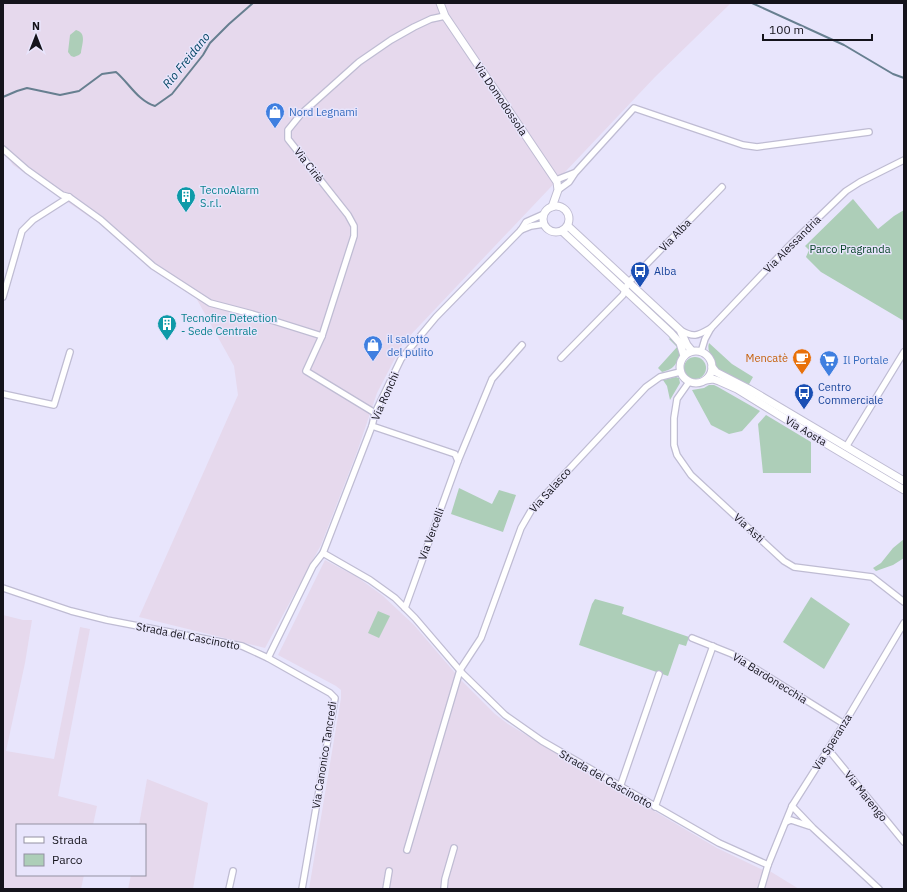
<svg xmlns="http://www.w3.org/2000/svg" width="907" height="892" font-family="'IBM Plex Sans',sans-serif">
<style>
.industrial{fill:#e6d9ed}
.green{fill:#adceb8}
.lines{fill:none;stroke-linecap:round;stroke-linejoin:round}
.stream{stroke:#677f90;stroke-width:2}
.minor-casing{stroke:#bfbcd3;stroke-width:8}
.tertiary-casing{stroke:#bfbcd3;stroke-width:9}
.minor{stroke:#fff;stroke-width:5.5}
.tertiary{stroke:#fff;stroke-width:7}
.labels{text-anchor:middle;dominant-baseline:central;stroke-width:3;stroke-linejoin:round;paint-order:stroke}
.street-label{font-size:11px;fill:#14131b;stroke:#e8e5fc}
.shop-label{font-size:11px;fill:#366cbe;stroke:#e8e5fc;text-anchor:start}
.culture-label{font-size:11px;fill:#0d838f;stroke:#e8e5fc;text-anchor:start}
.park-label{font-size:11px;fill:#064326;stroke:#e8e5fc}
.transit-label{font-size:11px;fill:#164399;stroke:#e8e5fc;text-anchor:start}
.food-label{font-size:11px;fill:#c56008;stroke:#e8e5fc;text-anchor:end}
.water-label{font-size:12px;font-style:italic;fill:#004462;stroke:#e8e5fc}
</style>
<rect width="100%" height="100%" fill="#e8e5fc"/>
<g class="industrial">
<polygon points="3,3 731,3 655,77 403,343 377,393 357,452 321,545 265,648 139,617 238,395 234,366 195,296 160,274 97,222 13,165 3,151"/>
<polygon points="325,560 357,577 382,595 414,625 462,681 495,714 508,724 564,758 717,848 765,871 759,889 309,889 341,698 341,690 336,686 278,655"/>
<polygon points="3,615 23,620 32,620 25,663 6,751 54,759 80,627 90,629 58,796 97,806 93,825 17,825 17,875 84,875 81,889 3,889"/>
<polygon points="147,779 208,803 193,889 128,889 131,875 145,875 145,825 139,825"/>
<polygon points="768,870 799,889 762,889"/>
</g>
<g class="green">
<path d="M76,30c11,3 6,14 5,23l-2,2 -5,2 -3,-1 -3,-4 2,-17z"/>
<polygon points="853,199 878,229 894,216 904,210 904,321 821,272 806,257 809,250 805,246"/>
<path d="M671,337l5,6 4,11c-4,11 -6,15 -18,18l-4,-4 19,-21 -8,-8z"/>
<path d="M709,343l23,21 21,13 -5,9 -32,-18c-2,-8 -10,-17 -7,-25z"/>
<circle cx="695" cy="368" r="11"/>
<polygon points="676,377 679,378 680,383 670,400 667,386 663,380"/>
<polygon points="709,385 714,385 718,387 760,411 742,431 729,434 711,425 692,390 704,388"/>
<polygon points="766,415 811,442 811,473 763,473 758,424"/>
<polygon points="459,488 492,504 499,490 516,495 503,532 451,514"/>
<polygon points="904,539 904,558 893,565 876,571 873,568 881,563 893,548"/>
<polygon points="811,597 850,624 824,669 783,642"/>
<polygon points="595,599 624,607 622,614 689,637 686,646 679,644 668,676 579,645 592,604"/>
<polygon points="378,611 390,616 379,638 368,633"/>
</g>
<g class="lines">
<g class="stream">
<polyline points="752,3 844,45 893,74 904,78"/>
<path d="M3,97l14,-6 10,-3 33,7 19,-4 23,-17 14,-2c13,11 22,29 39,34l17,-12 31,-39 7,-12 19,-19 24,-21"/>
</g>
<g class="minor-casing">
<g id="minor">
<polyline points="3,149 27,170 62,195 69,197 101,220 153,266 210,303 252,314 322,336"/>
<polyline points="556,180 574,173"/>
<polyline points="558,190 569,182 575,173 634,108 743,145 757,147 869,132"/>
<polyline points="521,230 531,226 544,224"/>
<polyline points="3,297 22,231 33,220 69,197"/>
<path d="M680,330c14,8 17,6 31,-2"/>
<polyline points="701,352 705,339 711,328 789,246 846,191 860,182 904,160"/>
<polyline points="561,358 623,295 628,283 722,187"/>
<polyline points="689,382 677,399 674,418 674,445 677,455 691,475 784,561 794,567 872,577 904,602"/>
<polyline points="3,394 54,405 70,352"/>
<polyline points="375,413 306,371 322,336 354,236 354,226 348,215 288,139 288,130 301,114 359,62 391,40 414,27 431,19 445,16"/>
<polyline points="372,426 455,454 458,461 405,608"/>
<polyline points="846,447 904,352"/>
<polyline points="458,461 492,379 522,345"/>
<polyline points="323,553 370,580 395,598 415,618 463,674 505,715 542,741 719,843 768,865"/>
<polyline points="3,588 71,611 107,620 242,646 268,658 330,693 335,698 302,889"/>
<polyline points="692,638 732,654 844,724"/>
<polyline points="268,658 313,566 323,553 372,426 375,413 401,359 436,317 521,230 526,222 544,214"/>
<polyline points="828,749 904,842"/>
<polyline points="620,787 659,674"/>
<polyline points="792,806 813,828 879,889"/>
<polyline points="655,807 713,646"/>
<polyline points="786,822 791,820 809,826"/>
<polyline points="407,850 460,670 481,638 521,528 532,509 646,387 660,377 680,372"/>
<polyline points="229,889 233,871"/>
<polyline points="386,889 389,871"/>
<polyline points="444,889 445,879 454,848"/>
<polyline points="761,889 768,865 792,806 844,724 904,623"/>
</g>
</g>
<g class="tertiary-casing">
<g id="tertiary">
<polyline points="440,3 445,16 557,182 558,190 552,207"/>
<circle cx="556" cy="219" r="13"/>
<polyline points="568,226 680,330 687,345 692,351"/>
<polyline points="562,231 671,333 680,343 684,356"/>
<circle cx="696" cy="367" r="16"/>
<polyline points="712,367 716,372 749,389 904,481"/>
<polyline points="706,380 713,379 719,381 737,389 815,437 904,490"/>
</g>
</g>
<use href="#minor" class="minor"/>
<use href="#tertiary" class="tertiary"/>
</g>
<defs>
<g id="shop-pin" transform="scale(1)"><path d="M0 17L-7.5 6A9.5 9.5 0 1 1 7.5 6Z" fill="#3f7fe0" stroke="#e8e5fc"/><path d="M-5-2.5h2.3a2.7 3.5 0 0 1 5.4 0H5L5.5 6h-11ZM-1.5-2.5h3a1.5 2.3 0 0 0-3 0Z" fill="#fff"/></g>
<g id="building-pin" transform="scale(1)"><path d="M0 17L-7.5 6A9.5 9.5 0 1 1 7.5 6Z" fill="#0f9aa8" stroke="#e8e5fc"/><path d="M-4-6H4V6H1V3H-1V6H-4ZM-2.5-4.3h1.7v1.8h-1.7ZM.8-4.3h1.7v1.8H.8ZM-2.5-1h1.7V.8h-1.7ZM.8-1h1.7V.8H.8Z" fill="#fff"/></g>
<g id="bus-pin" transform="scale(1)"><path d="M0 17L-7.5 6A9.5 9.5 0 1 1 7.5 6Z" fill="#1a4fb4" stroke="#e8e5fc"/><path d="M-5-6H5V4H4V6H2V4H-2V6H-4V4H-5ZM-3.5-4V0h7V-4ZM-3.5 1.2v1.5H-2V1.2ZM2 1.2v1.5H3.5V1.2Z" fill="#fff"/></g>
<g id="cafe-pin" transform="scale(1)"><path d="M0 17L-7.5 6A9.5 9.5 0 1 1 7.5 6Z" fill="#e8710a" stroke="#e8e5fc"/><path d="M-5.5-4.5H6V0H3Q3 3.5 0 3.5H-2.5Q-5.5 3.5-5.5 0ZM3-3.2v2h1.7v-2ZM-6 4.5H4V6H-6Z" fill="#fff"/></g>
<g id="supermarket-pin" transform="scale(1)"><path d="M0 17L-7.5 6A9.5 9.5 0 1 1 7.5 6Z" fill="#3f7fe0" stroke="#e8e5fc"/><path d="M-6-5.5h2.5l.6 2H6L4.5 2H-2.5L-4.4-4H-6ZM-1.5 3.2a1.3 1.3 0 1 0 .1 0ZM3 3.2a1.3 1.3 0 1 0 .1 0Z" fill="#fff"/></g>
</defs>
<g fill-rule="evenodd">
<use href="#shop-pin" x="275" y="112"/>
<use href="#building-pin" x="186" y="196"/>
<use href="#bus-pin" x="640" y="271"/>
<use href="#building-pin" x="167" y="324"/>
<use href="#shop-pin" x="373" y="345"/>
<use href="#cafe-pin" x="802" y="358"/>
<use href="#supermarket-pin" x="829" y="360"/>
<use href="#bus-pin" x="804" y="393"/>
</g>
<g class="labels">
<g class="street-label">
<text transform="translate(501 99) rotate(56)">Via Domodossola</text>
<text transform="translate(309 165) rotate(52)">Via Ciriè</text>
<text transform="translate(675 235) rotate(-46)">Via Alba</text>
<text transform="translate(792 244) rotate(-45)">Via Alessandria</text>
<text transform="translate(385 396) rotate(-66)">Via Ronchi</text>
<text transform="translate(806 431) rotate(31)">Via Aosta</text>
<text transform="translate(550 490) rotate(-48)">Via Salasco</text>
<text transform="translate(749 528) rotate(43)">Via Asti</text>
<text transform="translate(431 534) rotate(-70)">Via Vercelli</text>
<text transform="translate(188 636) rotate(11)">Strada del Cascinotto</text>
<text transform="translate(770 678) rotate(32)">Via Bardonecchia</text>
<text transform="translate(832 742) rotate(-58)">Via Speranza</text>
<text transform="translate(324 755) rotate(-81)">Via Canonico Tancredi</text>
<text transform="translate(606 779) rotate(30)">Strada del Cascinotto</text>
<text transform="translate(866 796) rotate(51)">Via Marengo</text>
</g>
<g class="shop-label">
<text x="289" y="112">Nord Legnami</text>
<text x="387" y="339">il salotto<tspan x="387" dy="13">del pulito</tspan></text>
<text x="843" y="360">Il Portale</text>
</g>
<g class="culture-label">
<text x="200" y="190">TecnoAlarm<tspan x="200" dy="13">S.r.l.</tspan></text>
<text x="181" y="318">Tecnofire Detection<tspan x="181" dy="13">- Sede Centrale</tspan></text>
</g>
<g class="park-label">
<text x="850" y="249">Parco Pragranda</text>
</g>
<g class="transit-label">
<text x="654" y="271">Alba</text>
<text x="818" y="387">Centro<tspan x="818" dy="13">Commerciale</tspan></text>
</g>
<g class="food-label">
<text x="788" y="358">Mencatè</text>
</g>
<g class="water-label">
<text transform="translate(186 60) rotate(-51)">Rio Freidano</text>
</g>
</g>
<rect width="907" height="892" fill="none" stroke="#14131b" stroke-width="8"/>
<rect x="16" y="824" width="130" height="52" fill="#e8e5fc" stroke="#9391a2"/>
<rect x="24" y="837" width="20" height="6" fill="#ffffff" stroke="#9391a2"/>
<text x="52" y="844" font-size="12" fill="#14131b">Strada</text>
<rect x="24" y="854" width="20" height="12" fill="#adceb8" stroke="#9391a2"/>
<text x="52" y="864" font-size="12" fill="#14131b">Parco</text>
<g transform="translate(36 36)" stroke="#e8e5fc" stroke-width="3" paint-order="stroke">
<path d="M0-3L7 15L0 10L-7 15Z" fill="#14131b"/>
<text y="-6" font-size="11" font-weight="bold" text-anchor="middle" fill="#14131b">N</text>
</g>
<path d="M763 34v6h109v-6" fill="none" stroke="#14131b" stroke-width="2"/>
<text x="769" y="34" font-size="12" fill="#14131b" stroke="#e8e5fc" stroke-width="3" paint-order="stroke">100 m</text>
</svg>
